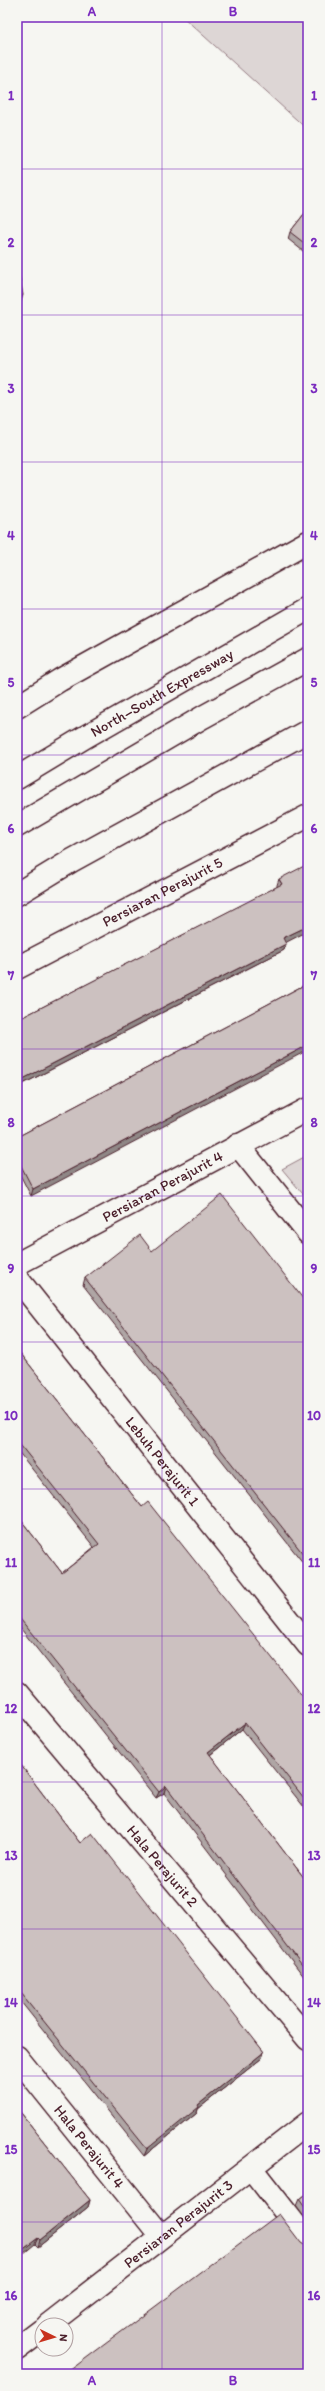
<svg xmlns="http://www.w3.org/2000/svg" width="325" height="2391" font-family="Itim,sans-serif">
<style>
.green{fill:#ddd6d5;stroke:#947a80}
.lines{fill:none;stroke-linecap:round;stroke-linejoin:round}
.minor-casing{stroke:#4a1f2b;stroke-width:25}
.primary-casing{stroke:#4a1f2b;stroke-width:25}
.motorway-casing{stroke:#4a1f2b;stroke-width:25}
.minor{stroke:#f6f6f2;stroke-width:22}
.primary{stroke:#f6f6f2;stroke-width:22}
.motorway{stroke:#f6f6f2;stroke-width:22}
.wall{fill:#afa6a5;stroke:#4a1f2b}
.shaded-wall{fill:#8f8786;stroke:#4a1f2b}
.building{fill:#ccc1c0;stroke:#4a1f2b}
.grid{fill:none;stroke:#7b2cbf;stroke-width:1;stroke-opacity:0.55}
.labels{text-anchor:middle;dominant-baseline:central;stroke-width:4;stroke-linejoin:round;paint-order:stroke}
.street-label{font-size:15px;fill:#4a1f2b;stroke:#f6f6f2}
.neatline{fill:none;stroke:#7b2cbf;stroke-width:1.5}
.grid-label{font-size:13px;text-anchor:middle;font-weight:bold;fill:#7b2cbf}
</style>
<rect width="100%" height="100%" fill="#f6f6f2"/>
<filter id="ink" filterUnits="userSpaceOnUse"><feTurbulence type="fractalNoise" baseFrequency=".025" numOctaves="2"/><feDisplacementMap in="SourceGraphic" scale="8" xChannelSelector="R" yChannelSelector="G"/><feConvolveMatrix kernelMatrix="1 2 1 2 8 2 1 2 1" color-interpolation-filters="sRGB"/></filter>
<g filter="url(#ink)">
<g class="green">
<polygon points="183,17 308,17 308,130"/>
<polygon points="308,1155 308,1200 282,1169"/>
</g>
<g class="lines">
<g class="minor-casing">
<g id="minor">
<path id="s1" d="M17,968l291,-152"/>
<polyline points="238,1145 308,1233"/>
<path id="s2" d="M17,1264l291,-155"/>
<path id="s3" d="M17,1278l291,367"/>
<path id="s4" d="M17,1693l291,346"/>
<path id="s5" d="M17,2057l144,179"/>
<polyline points="251,2168 308,2241"/>
<path id="s6" d="M48,2325l260,-202"/>
<polyline points="17,2349 42,2330"/>
</g>
</g>
<g class="primary-casing">
<g id="primary">
<polyline points="17,707 60,680 308,542"/>
<polyline points="17,894 71,861 308,731"/>
</g>
</g>
<g class="motorway-casing">
<g id="motorway">
<path id="s7" d="M17,778l68,-41 223,-128"/>
<polyline points="17,826 203,717 308,659"/>
</g>
</g>
<use href="#minor" class="minor"/>
<use href="#primary" class="primary"/>
<use href="#motorway" class="motorway"/>
</g>
<g class="wall">
<polygon points="308,209 308,255 288,239 290,232"/>
<polygon points="279,879 308,931 285,942 286,944 284,950 17,1087 17,1020 277,887 277,885"/>
<polygon points="308,983 31,1196 17,1169 17,1137"/>
<polygon points="152,1251 308,1305 308,1569 83,1285 85,1278"/>
<polygon points="17,1349 142,1507 308,1703 308,1812 242,1729 210,1755 308,1883 308,1982 164,1793 156,1798 17,1624 17,1515 62,1573 94,1547 17,1450"/>
<polygon points="17,1760 80,1843 264,2052 262,2058 198,2109 197,2113 144,2156 17,1997"/>
<polygon points="17,2108 90,2200 88,2207 38,2247 35,2244"/>
<polygon points="308,2192 308,2222 296,2206 299,2199"/>
</g>
<g class="shaded-wall">
<polygon points="23,295 20,304 17,304 17,296"/>
<polygon points="308,926 308,931 281,945 283,938"/>
<polygon points="286,944 284,950 17,1087 17,1082"/>
<polygon points="308,1045 308,1050 31,1196 33,1189"/>
<polygon points="245,1723 242,1729 206,1758 208,1752"/>
<polygon points="166,1786 164,1793 156,1798 159,1792"/>
<polygon points="264,2052 262,2058 198,2109 197,2113 144,2156 147,2149 198,2105"/>
<polygon points="90,2200 88,2207 38,2247 40,2240"/>
<polygon points="38,2238 35,2244 17,2259 17,2254"/>
</g>
<g class="building">
<polygon points="308,209 308,246 290,232"/>
<polygon points="17,263 23,295 17,296"/>
<polygon points="308,864 308,926 283,938 286,944 17,1082 17,1020 282,884 279,879"/>
<polygon points="308,983 308,1045 33,1189 17,1158 17,1137"/>
<polygon points="222,1195 308,1305 308,1560 85,1278 140,1235 152,1251"/>
<polygon points="17,1349 142,1507 148,1502 308,1703 308,1803 245,1723 208,1752 308,1883 308,1973 166,1786 159,1792 17,1615 17,1515 62,1573 99,1544 17,1441"/>
<polygon points="17,1760 80,1843 92,1833 264,2052 198,2105 199,2107 147,2149 17,1988"/>
<polygon points="17,2108 90,2200 40,2240 38,2238 17,2254"/>
<polygon points="308,2192 308,2212 299,2199"/>
<polygon points="279,2214 301,2243 306,2246 308,2246 308,2374 65,2374"/>
</g>
</g>
<path class="grid" d="M162,17v2357M17,169h291M17,315h291M17,462h291M17,609h291M17,755h291M17,902h291M17,1049h291M17,1196h291M17,1342h291M17,1489h291M17,1636h291M17,1782h291M17,1929h291M17,2076h291M17,2222h291"/>
<g class="labels">
<g class="street-label">
<text stroke="none"><textPath href="#s7" startOffset="168">North–South Expressway</textPath></text>
<text stroke="none"><textPath href="#s1" startOffset="164">Persiaran Perajurit 5</textPath></text>
<text stroke="none"><textPath href="#s2" startOffset="165">Persiaran Perajurit 4</textPath></text>
<text stroke="none"><textPath href="#s3" startOffset="234">Lebuh Perajurit 1</textPath></text>
<text stroke="none"><textPath href="#s4" startOffset="226">Hala Perajurit 2</textPath></text>
<text stroke="none"><textPath href="#s5" startOffset="115">Hala Perajurit 4</textPath></text>
<text stroke="none"><textPath href="#s6" startOffset="165">Persiaran Perajurit 3</textPath></text>
</g>
</g>
<rect width="325" height="2391" fill="none" stroke="#f6f6f2" stroke-width="44"/>
<g transform="translate(54 2337) rotate(95)"><circle r="19" fill="#f6f6f2" stroke="#b1a0a2"/>
<path d="M0-3L7 15L0 10L-7 15Z" fill="#c8321e"/>
<text y="-6" font-size="11" font-weight="bold" text-anchor="middle" fill="#4a1f2b">N</text>
</g>
<rect x="22" y="22" width="281" height="2347" class="neatline"/>
<g class="grid-label">
<text x="92" y="16">A</text>
<text x="233" y="16">B</text>
<text x="11" y="100">1</text>
<text x="314" y="100">1</text>
<text x="11" y="247">2</text>
<text x="314" y="247">2</text>
<text x="11" y="393">3</text>
<text x="314" y="393">3</text>
<text x="11" y="540">4</text>
<text x="314" y="540">4</text>
<text x="11" y="687">5</text>
<text x="314" y="687">5</text>
<text x="11" y="833">6</text>
<text x="314" y="833">6</text>
<text x="11" y="980">7</text>
<text x="314" y="980">7</text>
<text x="11" y="1127">8</text>
<text x="314" y="1127">8</text>
<text x="11" y="1273">9</text>
<text x="314" y="1273">9</text>
<text x="11" y="1420">10</text>
<text x="314" y="1420">10</text>
<text x="11" y="1567">11</text>
<text x="314" y="1567">11</text>
<text x="11" y="1713">12</text>
<text x="314" y="1713">12</text>
<text x="11" y="1860">13</text>
<text x="314" y="1860">13</text>
<text x="11" y="2007">14</text>
<text x="314" y="2007">14</text>
<text x="11" y="2154">15</text>
<text x="314" y="2154">15</text>
<text x="11" y="2300">16</text>
<text x="314" y="2300">16</text>
<text x="92" y="2385">A</text>
<text x="233" y="2385">B</text>
</g>
</svg>
